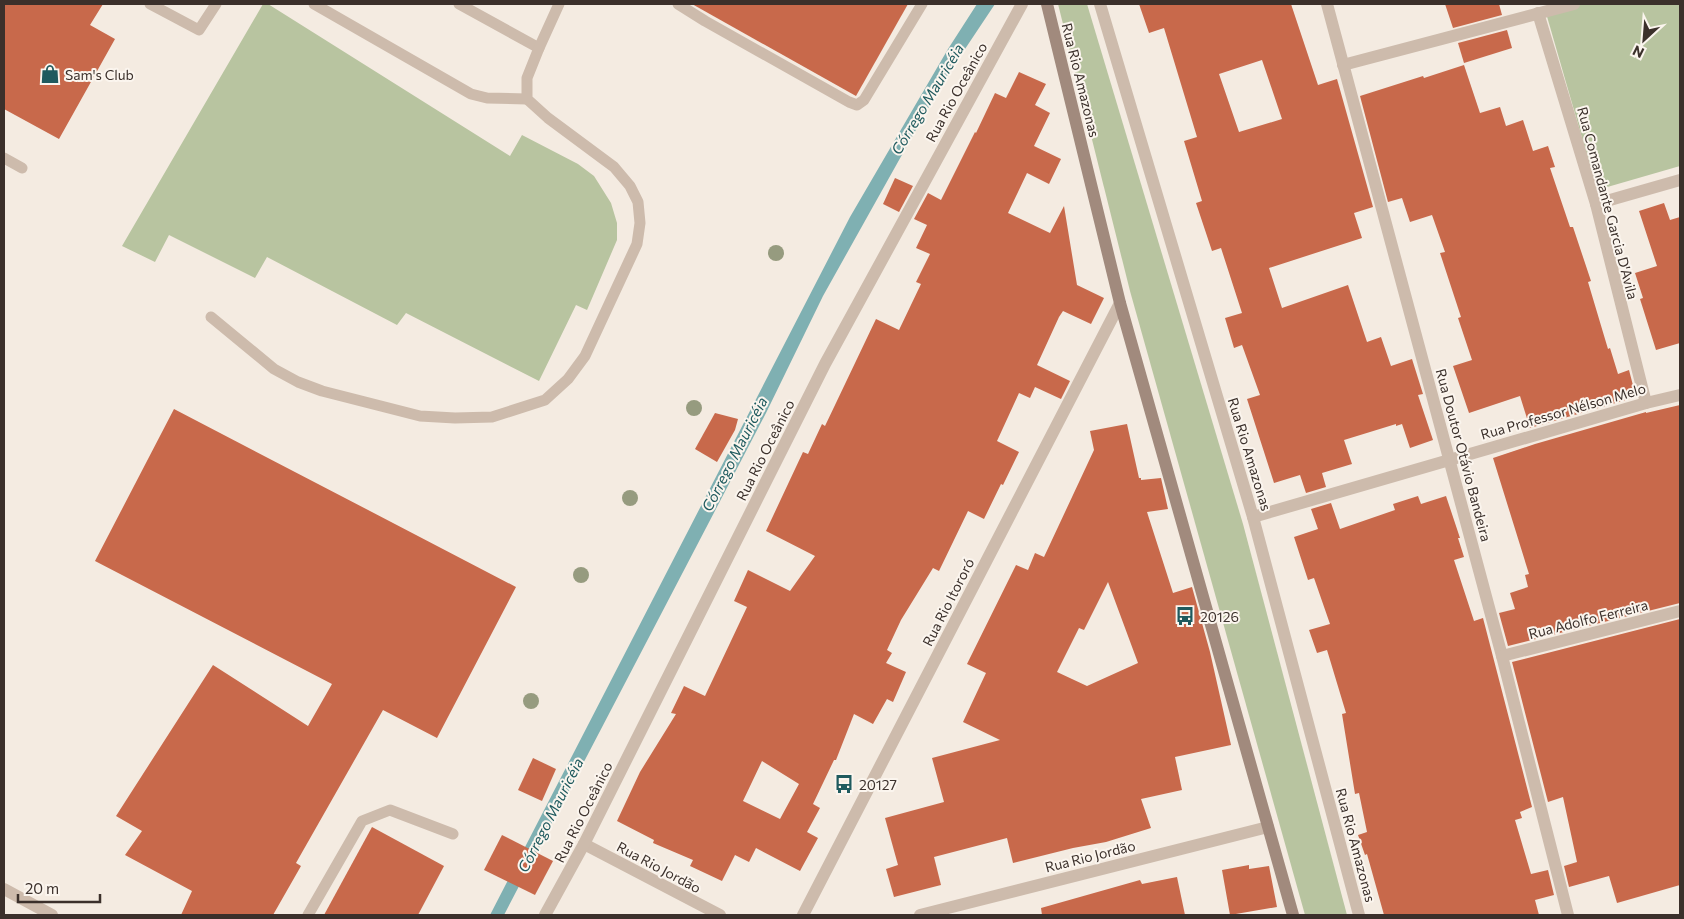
<svg xmlns="http://www.w3.org/2000/svg" width="1684" height="919" font-family="Commissioner,sans-serif">
<style>
.green{fill:#b8c4a0}
.water{fill:#7fb0b2}
.building{fill:#c8694b;fill-rule:evenodd}
.lines{fill:none;stroke-linecap:round;stroke-linejoin:round}
.lane{stroke:#cdbbac;stroke-width:11}
.street{stroke:#cdbbac;stroke-width:12}
.secondary{stroke:#a18a7d;stroke-width:12}
.tree{fill:#969b7f}
.labels{text-anchor:middle;dominant-baseline:central;stroke-width:4;stroke-linejoin:round;paint-order:stroke}
.poi-label{font-size:14px;fill:#3b302b;stroke:#fbf5ee;text-anchor:start}
.street-label{font-size:14px;fill:#3b302b;stroke:#fbf5ee}
.water-label{font-size:15px;font-style:italic;fill:#1f5a5e;stroke:#fbf5ee}
</style>
<rect width="100%" height="100%" fill="#f4ebe1"/>
<g class="green">
<polygon points="263,4 268,4 510,156 522,135 578,164 594,176 611,203 617,223 617,240 587,310 576,305 539,381 406,313 397,325 267,257 255,278 169,235 155,262 122,246"/>
<polygon points="1058,4 1087,4 1243,524 1347,915 1305,915 1130,291"/>
<polygon points="1579,4 1680,4 1680,166 1597,190 1546,13"/>
</g>
<polygon class="water" points="977,4 995,4 941,85 823,296 766,413 504,915 490,915 850,217 948,49"/>
<g class="building">
<polygon points="4,4 103,4 90,25 115,39 59,139 4,109"/>
<polygon points="692,4 908,4 856,96"/>
<path d="M1139,4h152l27,81 19,-6 36,128 -19,6 8,25 -93,30 13,40 66,-23 19,57 14,-5 10,29 21,-7 11,35 -5,1 15,45 -23,8 -8,-24 -6,2v-2l-52,16 8,24 -30,9 4,14 -20,6 -6,-18 -26,8 -27,-84 13,-4 -18,-50 -8,3 -9,-30 17,-5 -21,-65 -9,3 -16,-48 6,-2 -18,-60 13,-4 -33,-109 -15,5zM1262,60l20,59 -43,13 -20,-58z"/>
<polygon points="1445,4 1499,4 1502,15 1453,28"/>
<polygon points="1507,30 1512,48 1464,63 1458,43"/>
<polygon points="1464,65 1480,113 1500,107 1506,126 1523,120 1533,151 1548,146 1555,167 1550,168 1570,227 1573,227 1591,281 1588,282 1608,349 1610,348 1618,374 1629,370 1636,397 1530,428 1520,396 1469,413 1453,366 1472,360 1458,318 1461,317 1440,253 1445,252 1432,215 1410,222 1402,198 1388,202 1360,96 1423,76 1424,78"/>
<path d="M1019,72l27,12 -11,21 15,8 -16,33 27,13 -12,25 -22,-11 -19,40 42,20 14,-27 13,79 27,13 -13,26 -28,-13 -4,6 -22,48 33,16 -9,18 -26,-12 -5,11 -11,-5 -22,48 22,11 -16,33 -2,-1 -17,35 -16,-8 -29,60 -6,-3 -32,52 -14,30 5,3 -6,10 20,9 -13,30 -6,-3 -14,25 -19,-10 -18,46h-2l-21,44 7,4 -13,24 11,6 -18,33 -44,-23 -7,14 -14,-7 -13,26 -32,-15 3,-6 -40,-17 1,-3 -37,-19 23,-49 36,-58 -5,-1 13,-27 21,10 42,-89 -13,-6 14,-31 42,21 25,-35 -49,-25 37,-79 5,2 14,-30 3,2 51,-107 23,11 22,-46 -5,-2 14,-28 -14,-6 11,-23 -13,-6 14,-26 13,7 34,-68 1,1 19,-40 11,5zM762,761l37,23 -19,35 -37,-18z"/>
<polygon points="895,178 913,186 899,212 883,204"/>
<polygon points="1664,203 1670,220 1680,217 1680,343 1656,350 1640,299 1643,298 1635,273 1657,266 1639,211"/>
<polygon points="1680,405 1680,603 1508,646 1499,613 1515,609 1510,593 1528,587 1525,575 1529,574 1493,458 1535,444 1646,412 1646,413"/>
<polygon points="174,409 516,587 437,738 383,710 296,863 301,866 273,915 181,915 192,891 125,855 142,831 116,816 213,665 308,726 332,684 95,561"/>
<polygon points="715,413 738,419 735,430 717,462 695,449"/>
<path d="M1127,424l12,54h2v2l20,-2 7,31 -21,3 26,81 19,-6 18,65 21,93 -56,12 7,33 -41,9 10,29 -45,14 -33,6 -60,15 -6,-25 -73,19 7,28 -47,12 -8,-28 12,-4 -13,-47 59,-16 -12,-44 68,-18 -37,-18 23,-49 -19,-9 49,-99 12,5 7,-17 9,4 50,-107 -4,-19zM1108,582l30,81 -51,23 -30,-14 22,-44 5,2z"/>
<polygon points="1418,496 1421,504 1446,496 1460,538 1458,538 1464,557 1454,560 1474,621 1483,618 1532,807 1520,812 1522,818 1515,820 1531,874 1548,870 1554,895 1535,900 1539,915 1384,915 1367,854 1365,855 1358,835 1367,832 1359,793 1355,794 1342,714 1346,713 1327,650 1317,653 1309,630 1330,624 1314,578 1308,580 1294,537 1318,529 1311,509 1331,503 1340,529 1395,510 1393,504"/>
<polygon points="1680,619 1680,885 1617,903 1609,876 1569,887 1564,866 1577,862 1563,797 1548,802 1512,662"/>
<polygon points="533,758 556,769 542,801 518,790"/>
<polygon points="372,827 444,866 418,915 324,915"/>
<polygon points="502,835 553,861 535,895 484,870"/>
<polygon points="1249,865 1249,869 1269,866 1277,907 1230,915 1222,870"/>
<polygon points="1177,877 1185,915 1042,915 1041,908 1140,880 1142,884"/>
</g>
<g class="lines">
<g class="lane">
<polyline points="150,4 199,30 216,4"/>
<polyline points="314,4 471,94 487,98 527,99"/>
<polyline points="459,4 539,48"/>
<polyline points="678,4 705,21 849,102 857,105 864,100 922,4"/>
<polyline points="4,158 22,168"/>
<polyline points="211,317 274,369 298,382 322,391 420,416 455,418 492,417 545,400 568,379 585,356 637,244 640,223 638,202 630,186 614,167 548,118 527,99 527,78 539,48 559,4"/>
<polyline points="308,915 362,821 390,810 453,834"/>
</g>
<g class="street">
<polyline points="1100,4 1253,517 1359,915"/>
<polyline points="1327,4 1502,656 1568,915"/>
<polyline points="1538,13 1596,204 1646,403"/>
<polyline points="1343,65 1574,4"/>
<polyline points="1596,204 1680,180"/>
<polyline points="1253,517 1646,403 1680,395"/>
<polyline points="1502,656 1680,611"/>
<polyline points="584,844 720,915"/>
<polyline points="4,889 52,915"/>
<polyline points="545,915 584,844 825,364 1022,4"/>
<polyline points="803,915 1120,303"/>
<polyline points="920,915 1268,827"/>
</g>
<polyline class="secondary" points="1047,4 1120,303 1293,915"/>
</g>
<g class="tree">
<circle cx="776" cy="253" r="8"/>
<circle cx="694" cy="408" r="8"/>
<circle cx="630" cy="498" r="8"/>
<circle cx="581" cy="575" r="8"/>
<circle cx="531" cy="701" r="8"/>
</g>
<defs>
<g id="shop-bare" transform="scale(1.5)"><path d="M-5-2.5h2.3a2.7 3.5 0 0 1 5.4 0H5L5.5 6h-11ZM-1.5-2.5h3a1.5 2.3 0 0 0-3 0Z" fill="#1f5a5e" stroke="#fbf5ee" stroke-width="2.5" paint-order="stroke"/></g>
<g id="bus-bare" transform="scale(1.5)"><path d="M-5-6H5V4H4V6H2V4H-2V6H-4V4H-5ZM-3.5-4V0h7V-4ZM-3.5 1.2v1.5H-2V1.2ZM2 1.2v1.5H3.5V1.2Z" fill="#1f5a5e" stroke="#fbf5ee" stroke-width="2.5" paint-order="stroke"/></g>
</defs>
<g fill-rule="evenodd">
<use href="#shop-bare" x="50" y="74"/>
<use href="#bus-bare" x="1185" y="616"/>
<use href="#bus-bare" x="844" y="784"/>
</g>
<g class="labels">
<g class="poi-label">
<text x="65" y="74">Sam's Club</text>
<text x="1200" y="616">20126</text>
<text x="859" y="784">20127</text>
</g>
<g class="street-label">
<text transform="translate(1081 80) rotate(76)">Rua Rio Amazonas</text>
<text transform="translate(956 92) rotate(-61)">Rua Rio Oceânico</text>
<text transform="translate(1608 203) rotate(75)">Rua Comandante Garcia D'Avila</text>
<text transform="translate(1563 411) rotate(-16)">Rua Professor Nélson Melo</text>
<text transform="translate(765 450) rotate(-63)">Rua Rio Oceânico</text>
<text transform="translate(1250 454) rotate(73)">Rua Rio Amazonas</text>
<text transform="translate(1464 455) rotate(75)">Rua Doutor Otávio Bandeira</text>
<text transform="translate(948 602) rotate(-63)">Rua Rio Itororó</text>
<text transform="translate(1588 619) rotate(-14)">Rua Adolfo Ferreira</text>
<text transform="translate(583 812) rotate(-63)">Rua Rio Oceânico</text>
<text transform="translate(1356 845) rotate(75)">Rua Rio Amazonas</text>
<text transform="translate(1090 856) rotate(-14)">Rua Rio Jordão</text>
<text transform="translate(659 867) rotate(28)">Rua Rio Jordão</text>
</g>
<g class="water-label">
<text transform="translate(927 99) rotate(-59)">Córrego Mauricéia</text>
<text transform="translate(734 454) rotate(-63)">Córrego Mauricéia</text>
<text transform="translate(550 815) rotate(-63)">Córrego Mauricéia</text>
</g>
</g>
<rect width="1684" height="919" fill="none" stroke="#3b302b" stroke-width="10"/>
<g transform="translate(1644 40) rotate(206)" stroke="#fbf5ee" stroke-width="4" paint-order="stroke">
<path d="M0-4L9 19L0 12L-9 19Z" fill="#3b302b"/>
<text y="-8" font-size="14" font-weight="bold" text-anchor="middle" fill="#3b302b">N</text>
</g>
<path d="M18 894v8h82v-8" fill="none" stroke="#3b302b" stroke-width="2.5"/>
<text x="25" y="894" font-size="15" fill="#3b302b" stroke="#fbf5ee" stroke-width="4" paint-order="stroke">20 m</text>
</svg>
